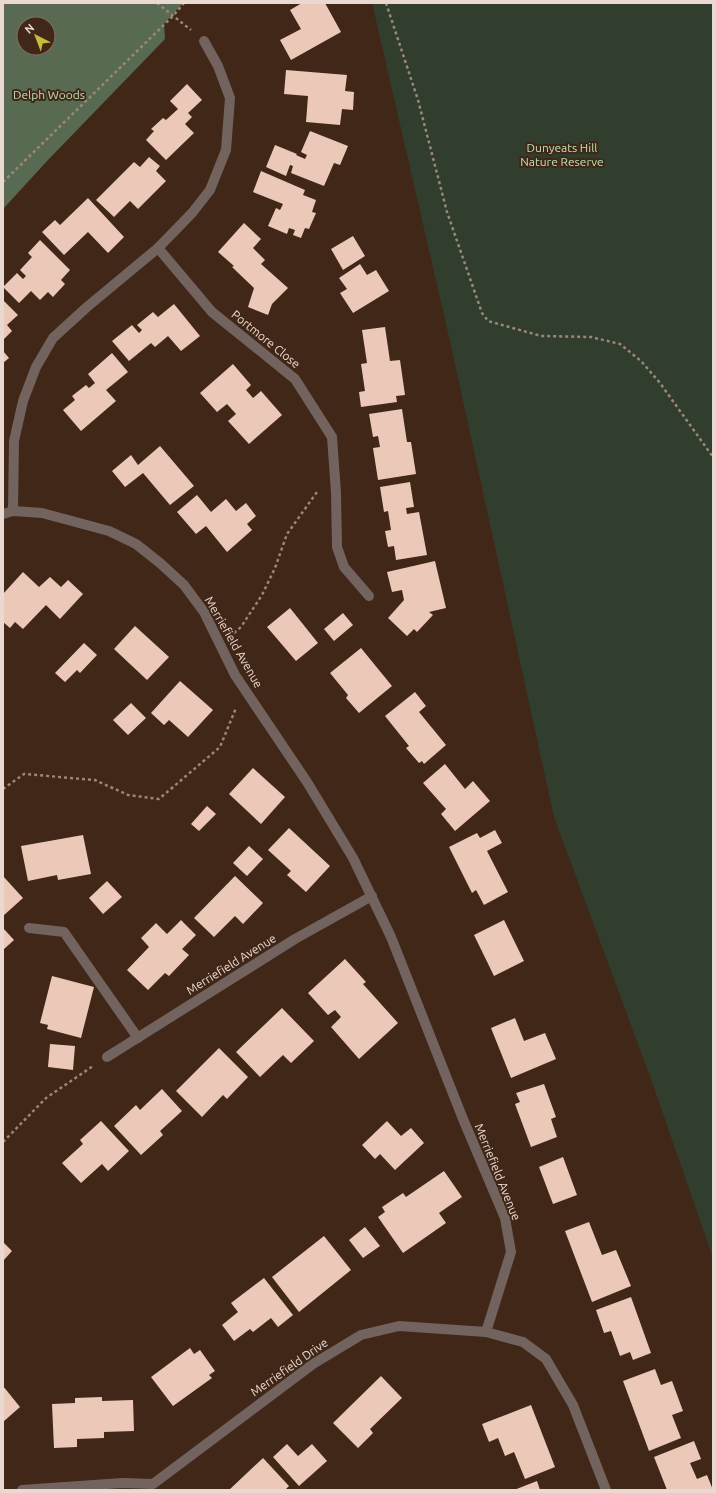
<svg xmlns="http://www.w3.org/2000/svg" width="716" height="1493" font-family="Ubuntu,sans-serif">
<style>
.green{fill:#313d2d}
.forest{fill:#586b52;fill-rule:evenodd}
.building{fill:#ecc8b9}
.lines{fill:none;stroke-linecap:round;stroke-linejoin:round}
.path{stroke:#9b867a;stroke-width:2.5;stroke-dasharray:3 3;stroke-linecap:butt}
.service{stroke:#72635e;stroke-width:10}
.minor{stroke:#72635e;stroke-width:10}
.labels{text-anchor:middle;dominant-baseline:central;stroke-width:4;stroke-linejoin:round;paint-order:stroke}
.park-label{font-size:12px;fill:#bde1b1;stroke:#402718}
.street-label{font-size:12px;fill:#ead9d0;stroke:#402718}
</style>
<rect width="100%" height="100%" fill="#402718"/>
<polygon class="green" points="372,3 713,3 713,1258 652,1082 554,817 449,337"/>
<path class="forest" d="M3,3h180l-19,21 1,15 -117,121 -45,49zM24,24h24v24h-24z"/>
<g class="building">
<polygon points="302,3 325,3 341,32 291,60 280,40 301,29 290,10"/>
<polygon points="286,70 347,75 345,91 354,92 353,110 342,109 340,125 306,122 308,96 284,94"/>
<polygon points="187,84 202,100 188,113 192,117 185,124 194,133 166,160 146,140 154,131 151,129 163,118 166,120 178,109 170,101"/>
<polygon points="310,131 348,146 340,165 334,163 324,186 291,173 293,166 290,165 286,176 266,167 275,145 297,154 296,155 305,159 307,155 301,152"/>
<polygon points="149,157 160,166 156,171 166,181 138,209 130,201 114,217 96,200 134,162 140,167"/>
<polygon points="261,171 305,190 303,195 316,200 312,212 316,213 309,229 305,228 301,238 293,235 295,230 289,228 287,234 268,226 276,208 280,210 283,204 253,192"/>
<polygon points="88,198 124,237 108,253 88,232 64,255 42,232 55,220 60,225"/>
<polygon points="244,223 261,239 253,248 265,260 261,264 288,288 272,304 268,315 248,307 254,288 232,267 234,266 218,252"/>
<polygon points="353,236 365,256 343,270 331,249"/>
<polygon points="40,240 70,270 61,280 65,284 53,297 48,292 40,300 31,291 19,303 3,287 17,273 23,279 26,276 20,270 32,257 28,253"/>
<polygon points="360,264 367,275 376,270 389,291 353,313 340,293 347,289 339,278"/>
<polygon points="3,300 18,315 7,325 12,331 3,340"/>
<polygon points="174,304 200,336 181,351 168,336 155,347 151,343 129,361 112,341 132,325 139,333 142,330 137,325 153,312 158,317"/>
<polygon points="385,327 390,361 400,360 405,395 396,396 397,402 361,407 359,392 365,391 361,364 367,363 362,330"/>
<polygon points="3,351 9,358 3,363"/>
<polygon points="112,353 128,372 106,390 116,401 81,431 63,410 75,400 72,396 86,385 89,388 95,383 88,374"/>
<polygon points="233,364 251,385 246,390 253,398 261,391 282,415 249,444 228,421 236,414 227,404 217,412 200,393"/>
<polygon points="402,409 407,442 411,442 416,474 378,480 373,448 380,447 378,436 373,437 369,414"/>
<polygon points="160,446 194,486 170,505 143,473 125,487 112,471 131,455 138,465"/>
<polygon points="410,482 414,507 406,508 407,514 419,512 427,555 396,560 394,546 388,547 385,531 391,530 388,511 384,512 380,487"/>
<polygon points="197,495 211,512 226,499 236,511 246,503 256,516 247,524 252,530 227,552 206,526 196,534 177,512"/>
<polygon points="435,561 446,608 429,612 433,615 417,632 414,629 407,636 388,618 404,600 402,590 392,592 387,572"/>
<polygon points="23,572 39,587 50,577 61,587 68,580 83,594 60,619 46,605 23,629 15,622 10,628 3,622 3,594"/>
<polygon points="290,608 318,643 296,661 267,627"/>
<polygon points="343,613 353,625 334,641 324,629"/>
<polygon points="135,626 169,657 147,680 114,649"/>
<polygon points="84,643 97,655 80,673 77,670 65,682 55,673"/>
<polygon points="361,648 392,686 359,713 346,698 348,695 330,673"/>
<polygon points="180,681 213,710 188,737 169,720 164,725 151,713"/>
<polygon points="415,692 426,706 419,712 446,745 424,764 422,761 419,763 406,748 409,746 385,716"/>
<polygon points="131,703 146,718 128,735 113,720"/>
<polygon points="445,764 465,789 473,781 490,801 455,831 441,814 446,809 423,783"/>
<polygon points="253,768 285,797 261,824 229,794"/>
<polygon points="207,806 216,814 199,831 191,824"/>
<polygon points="289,828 330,866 306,892 287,875 291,871 268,850"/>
<polygon points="495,830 502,843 487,851 508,892 484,905 476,890 472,893 449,847 477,833 480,838"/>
<polygon points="83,835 91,874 58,880 57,875 28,881 21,846"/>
<polygon points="249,846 263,859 247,876 233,863"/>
<polygon points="3,876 23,898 3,916"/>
<polygon points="235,876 263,903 243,924 235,916 214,937 194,918"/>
<polygon points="107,881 122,897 103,914 89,898"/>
<polygon points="181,920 196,935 182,949 189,955 169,976 165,973 148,990 127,970 149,947 141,938 156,923 167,934"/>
<polygon points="504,920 524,961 494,976 474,935"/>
<polygon points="3,928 14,940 3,950"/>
<polygon points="345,959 366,982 363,984 398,1023 359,1059 331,1027 341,1017 335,1010 328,1015 308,993"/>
<polygon points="52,976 94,987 81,1038 47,1029 48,1025 40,1023"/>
<polygon points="282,1008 314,1041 291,1063 283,1055 260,1077 236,1052"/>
<polygon points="515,1018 524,1041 545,1033 556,1059 511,1078 491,1028"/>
<polygon points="50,1044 75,1046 73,1070 48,1067"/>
<polygon points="219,1048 248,1077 227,1099 223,1095 202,1117 176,1091"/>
<polygon points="544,1084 556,1117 551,1119 557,1137 531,1147 515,1104 520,1102 516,1093"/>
<polygon points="162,1089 182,1111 160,1131 163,1135 141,1155 114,1126 136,1105 140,1110"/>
<polygon points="101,1121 129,1151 108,1171 102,1164 81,1183 62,1163 83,1144 80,1140"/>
<polygon points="387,1121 401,1136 411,1128 424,1143 395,1170 380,1154 375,1159 362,1145"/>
<polygon points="563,1157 577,1195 553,1204 539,1167"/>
<polygon points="444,1171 462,1197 439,1213 446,1223 403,1253 378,1217 385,1212 382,1207 403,1193 406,1197"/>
<polygon points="589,1222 602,1255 616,1250 631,1286 592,1302 565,1231"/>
<polygon points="365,1227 380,1246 363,1258 349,1240"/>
<polygon points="324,1236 351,1270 299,1312 272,1277"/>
<polygon points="3,1242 12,1251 3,1261"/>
<polygon points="264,1278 293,1315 278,1327 271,1318 253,1332 250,1329 234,1341 222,1325 238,1312 231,1303"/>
<polygon points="631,1297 651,1353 633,1360 630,1352 620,1356 611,1331 604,1333 596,1310"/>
<polygon points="190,1348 194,1354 200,1350 215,1371 209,1375 212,1378 173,1406 151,1377"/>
<polygon points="655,1369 661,1385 672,1381 683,1411 672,1415 681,1438 649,1451 623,1381"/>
<polygon points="381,1376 402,1398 370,1429 373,1433 358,1448 333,1423"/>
<polygon points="3,1386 20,1407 3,1422"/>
<polygon points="102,1397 102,1401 133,1400 134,1431 104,1432 104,1438 77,1439 77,1447 54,1448 52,1404 75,1403 75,1398"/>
<polygon points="531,1405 555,1467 525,1479 514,1452 505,1456 498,1438 489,1442 482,1424"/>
<polygon points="694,1441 701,1459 690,1463 697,1479 707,1475 713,1490 667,1490 654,1457"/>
<polygon points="287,1444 298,1456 312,1444 327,1461 299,1486 273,1457"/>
<polygon points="263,1458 289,1486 285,1490 229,1490"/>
<polygon points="537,1481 540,1490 514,1490"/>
</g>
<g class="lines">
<g class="path">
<polyline points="157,3 191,30"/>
<polyline points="386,3 418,100 447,212 482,313 488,321 541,336 591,337 620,344 641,361 660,383 713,457"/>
<polyline points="3,182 173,16 184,3"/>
<polyline points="234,633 241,627 262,595 275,568 287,534 317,492"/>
<polyline points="3,789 24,774 95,780 128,795 159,799 220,747 236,708"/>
<polyline points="3,1142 46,1098 93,1066"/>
</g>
<polyline class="service" points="29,928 64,932 138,1038"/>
<g class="minor">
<polyline points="158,248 212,312 295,379 332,437 336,493 337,547 344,567 369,596"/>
<polyline points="13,511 14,441 23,401 36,367 53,338 87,307 158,248 192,213 210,190 226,150 230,98 218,66 204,41"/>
<polyline points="3,514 13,511 42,513 109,531 136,544 160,563 184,585 204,612 235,675 307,782 353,858 391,937 463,1119 505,1218 511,1252 486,1332"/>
<polyline points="107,1057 295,939 372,896"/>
<polyline points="22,1490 122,1483 153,1484 313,1364 361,1335 399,1326 486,1332 523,1342 546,1359 573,1405 606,1490"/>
</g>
</g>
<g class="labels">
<g class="park-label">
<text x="49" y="94">Delph Woods</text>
<text x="562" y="147">Dunyeats Hill<tspan x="562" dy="14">Nature Reserve</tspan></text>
</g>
<g class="street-label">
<text transform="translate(266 339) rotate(39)">Portmore Close</text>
<text transform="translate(234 642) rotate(60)">Merriefield Avenue</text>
<text transform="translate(231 964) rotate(-32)">Merriefield Avenue</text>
<text transform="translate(498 1172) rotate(68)">Merriefield Avenue</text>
<text transform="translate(289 1367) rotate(-35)">Merriefield Drive</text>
</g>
</g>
<rect width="716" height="1493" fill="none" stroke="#ead9d0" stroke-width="8"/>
<g transform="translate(36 36) rotate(318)"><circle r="19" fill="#402718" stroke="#846e62"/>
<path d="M0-3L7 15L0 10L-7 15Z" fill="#c8bb3b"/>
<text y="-6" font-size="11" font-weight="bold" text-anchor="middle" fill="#ead9d0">N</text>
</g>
</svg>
